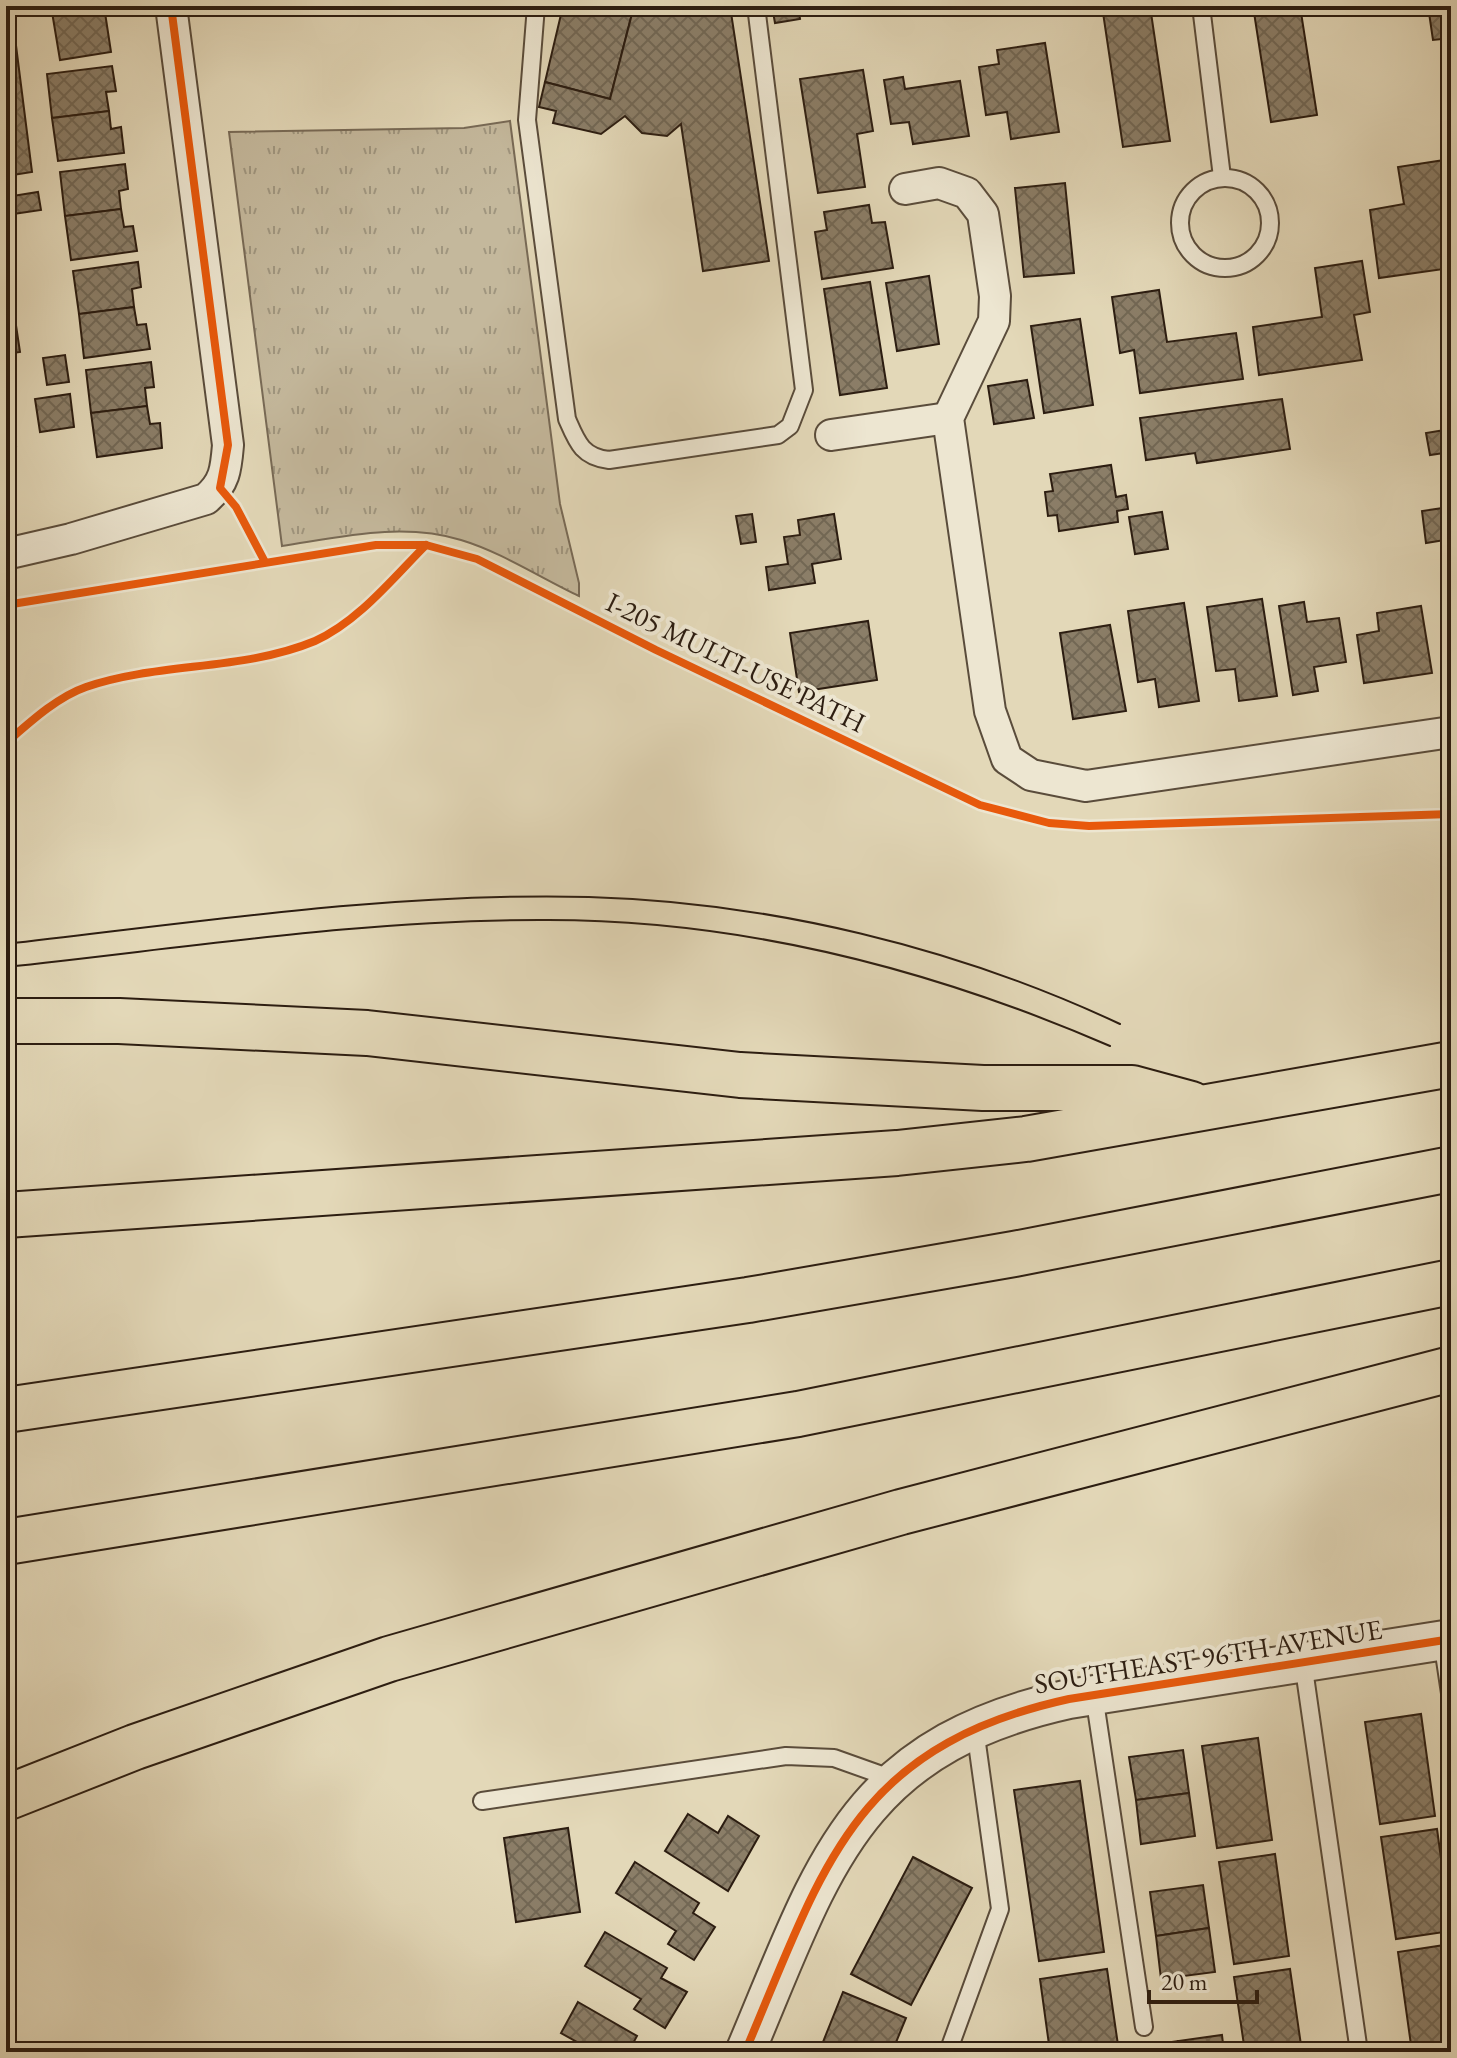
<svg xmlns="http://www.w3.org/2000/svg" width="1457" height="2058" font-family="'EB Garamond',serif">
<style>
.grass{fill:url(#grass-tufts);stroke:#786a56;stroke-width:2}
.building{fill:url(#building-cross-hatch);stroke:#2c1d11;stroke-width:2}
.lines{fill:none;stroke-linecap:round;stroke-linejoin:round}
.service-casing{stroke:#5a4c3b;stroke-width:20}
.minor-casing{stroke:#5a4c3b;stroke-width:34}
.tertiary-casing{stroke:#5a4c3b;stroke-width:42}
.motorway-casing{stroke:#2c1d11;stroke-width:48}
.service{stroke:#ede6d1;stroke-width:16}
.minor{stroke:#ede6d1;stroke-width:30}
.tertiary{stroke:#ede6d1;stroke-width:38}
.motorway{stroke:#e3d8b8;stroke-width:44}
.tram{stroke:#2c1d11;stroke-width:2}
.cycleway-casing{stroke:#ede6d1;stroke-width:13}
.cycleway{stroke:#e8590c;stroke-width:8}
.labels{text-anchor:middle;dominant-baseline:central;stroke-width:8;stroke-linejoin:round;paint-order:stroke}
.street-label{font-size:28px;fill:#2c1d11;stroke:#ede6d1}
</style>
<defs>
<pattern id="grass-tufts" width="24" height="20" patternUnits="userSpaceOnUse" patternTransform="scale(2)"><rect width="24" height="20" fill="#c4b89c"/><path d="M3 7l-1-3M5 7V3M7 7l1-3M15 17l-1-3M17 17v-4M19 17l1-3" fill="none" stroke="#9f957e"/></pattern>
<pattern id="building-cross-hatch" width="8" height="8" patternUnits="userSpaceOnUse" patternTransform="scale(2)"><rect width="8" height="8" fill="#8b7e68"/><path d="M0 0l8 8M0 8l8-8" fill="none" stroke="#726754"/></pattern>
</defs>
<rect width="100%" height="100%" fill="#e3d8b8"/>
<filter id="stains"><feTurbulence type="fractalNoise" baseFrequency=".0025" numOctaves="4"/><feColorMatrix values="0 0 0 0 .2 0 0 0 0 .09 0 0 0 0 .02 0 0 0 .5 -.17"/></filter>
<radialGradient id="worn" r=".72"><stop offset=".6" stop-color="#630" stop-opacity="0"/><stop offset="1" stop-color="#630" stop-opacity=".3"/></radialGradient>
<path class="grass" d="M510,121l50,383 19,79v13c-38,-18 -78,-44 -118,-56 -59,-18 -120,-3 -179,6l-53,-414 235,-4z"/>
<g class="building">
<polygon points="11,6 32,172 6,176 6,7"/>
<polygon points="51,6 104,6 111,52 60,60"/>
<polygon points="563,6 634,6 610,99 545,82"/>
<polygon points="634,6 730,6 769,261 703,271 681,124 667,136 642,133 625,116 601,134 553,123 556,111 539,107 545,82 610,99"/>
<polygon points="772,6 798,6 800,19 775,23"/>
<polygon points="1102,6 1150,6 1170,141 1123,147"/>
<polygon points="1253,6 1300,6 1317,115 1271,122"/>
<polygon points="1428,6 1451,6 1451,38 1433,40"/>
<polygon points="1045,43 1059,132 1011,139 1007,112 986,115 979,67 999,64 997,50"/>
<polygon points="112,66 116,91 106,92 109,111 52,118 47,74"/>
<polygon points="863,70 873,131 857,134 865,187 818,193 800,79"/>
<polygon points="903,77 905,89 960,81 969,136 913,144 909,122 891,124 884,80"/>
<polygon points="109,111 111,129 121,127 124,153 58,161 52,118"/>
<polygon points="1451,159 1451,268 1379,278 1370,210 1404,204 1398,167"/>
<polygon points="125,164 128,189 119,191 121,209 65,216 60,172"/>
<polygon points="1065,183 1074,273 1024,277 1015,188"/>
<polygon points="38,192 41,210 6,215 6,197"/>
<polygon points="869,205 872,223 885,222 893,268 822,279 815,232 827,230 824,212"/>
<polygon points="121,209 124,227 133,226 137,251 71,260 65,216"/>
<polygon points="6,259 20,352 6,354"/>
<polygon points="1362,261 1370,312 1354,315 1362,360 1259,375 1253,327 1322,317 1315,268"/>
<polygon points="138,262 141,287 132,289 134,307 79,314 73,271"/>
<polygon points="929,276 939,344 897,351 886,283"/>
<polygon points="870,282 887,388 840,395 824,289"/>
<polygon points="1159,290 1167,342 1236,333 1243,379 1140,393 1134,350 1120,353 1112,297"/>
<polygon points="134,307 137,325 146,324 150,349 84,358 79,314"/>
<polygon points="1080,319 1093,405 1044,413 1031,326"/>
<polygon points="65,355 69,382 47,385 43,358"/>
<polygon points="151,362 154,387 145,388 147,406 91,413 86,370"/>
<polygon points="1027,380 1034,418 994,424 988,386"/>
<polygon points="70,394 74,427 40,432 35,399"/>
<polygon points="1282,399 1290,449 1197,463 1195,453 1146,460 1140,418"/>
<polygon points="6,400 9,400 16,446 6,448"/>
<polygon points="147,406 150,424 160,423 162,448 97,457 91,413"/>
<polygon points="1451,429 1451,452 1430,455 1426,433"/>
<polygon points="1111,465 1116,497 1126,495 1128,509 1117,511 1118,522 1059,531 1057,515 1048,516 1045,492 1053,491 1050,474"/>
<polygon points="1450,507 1451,539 1426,543 1422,511"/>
<polygon points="1162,512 1168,549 1135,554 1129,517"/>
<polygon points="752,514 756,542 741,544 736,516"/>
<polygon points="834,514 841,559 812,564 815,583 769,590 766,567 788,564 784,537 800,535 798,520"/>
<polygon points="1262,599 1277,696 1239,701 1235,669 1216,671 1207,607"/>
<polygon points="1304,602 1307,622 1339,618 1346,662 1314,667 1318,691 1293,695 1279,606"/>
<polygon points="1184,603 1199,701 1159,707 1155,679 1138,682 1128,611"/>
<polygon points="1421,606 1432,673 1364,683 1357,635 1379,631 1377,613"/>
<polygon points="868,621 877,680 799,692 790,633"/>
<polygon points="1110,625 1126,711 1073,719 1060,633"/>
<polygon points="1421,1714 1435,1816 1380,1824 1365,1722"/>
<polygon points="1258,1738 1272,1840 1217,1848 1202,1746"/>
<polygon points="1183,1750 1189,1793 1136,1800 1129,1757"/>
<polygon points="1080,1781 1104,1952 1039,1961 1014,1790"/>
<polygon points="1189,1793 1195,1836 1141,1844 1136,1800"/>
<polygon points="688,1814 718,1833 728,1816 759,1836 728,1891 665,1851"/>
<polygon points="568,1828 580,1912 516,1922 504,1838"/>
<polygon points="1437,1829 1451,1931 1396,1939 1381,1837"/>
<polygon points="1275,1854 1289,1956 1234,1964 1219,1862"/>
<polygon points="913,1857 972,1888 911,2005 851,1974"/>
<polygon points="635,1862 699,1903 693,1913 715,1927 694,1960 668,1944 676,1931 616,1893"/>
<polygon points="1203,1885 1209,1928 1156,1936 1150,1892"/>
<polygon points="1209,1928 1215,1972 1161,1979 1156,1936"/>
<polygon points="605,1932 667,1968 661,1978 687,1992 665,2028 634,2009 641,1999 585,1966"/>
<polygon points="1451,1944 1451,2049 1412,2052 1398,1952"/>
<polygon points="1107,1969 1119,2052 1050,2052 1040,1979"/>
<polygon points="1290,1969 1302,2052 1245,2052 1234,1977"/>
<polygon points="843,1992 906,2018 892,2052 819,2052"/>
<polygon points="578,2002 637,2036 631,2047 640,2052 581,2052 584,2046 561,2033"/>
<polygon points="1222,2035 1224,2052 1180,2052 1178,2041"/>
<polygon points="1178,2041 1180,2052 1136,2052 1135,2047"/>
</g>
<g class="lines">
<g class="service-casing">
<g id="service">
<path d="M536,6l-9,114 40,299c10,23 15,38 42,41l169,-25 12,-9 14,-36 -48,-384"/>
<polyline points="1201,6 1222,177"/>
<circle cx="1225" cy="223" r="45"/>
<polyline points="1442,1640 1451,1700"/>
<polyline points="1303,1662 1359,2052"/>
<polyline points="1094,1695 1144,2027"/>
<polyline points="482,1801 786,1756 834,1758 893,1779"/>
<polyline points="948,2052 1000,1909 975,1729"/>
</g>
</g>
<g class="minor-casing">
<g id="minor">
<polyline points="905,189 939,183 967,193 983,214 995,296 994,321 948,418 990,711 1007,759 1031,775 1086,786 1451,732"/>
<polyline points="831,435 948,418"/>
<path d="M6,554l65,-15 135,-40c19,-16 20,-30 22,-54l-57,-439"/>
</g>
</g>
<g class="tertiary-casing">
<path id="tertiary" d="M745,2052c78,-183 106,-305 324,-353l382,-60"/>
</g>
<g class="motorway-casing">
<g id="motorway">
<polyline points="6,1021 119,1021 367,1033 740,1075 983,1088 1132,1088 1191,1104"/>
<polyline points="6,1215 897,1153 1026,1139 1451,1064"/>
<polyline points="6,1410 748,1300 1014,1254 1451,1169"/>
<polyline points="6,1542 798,1414 1451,1282"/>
<polyline points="6,1798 135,1747 389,1659 901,1512 1451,1369"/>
</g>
</g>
<use href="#service" class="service"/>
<use href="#minor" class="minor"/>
<use href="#tertiary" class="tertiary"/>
<use href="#motorway" class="motorway"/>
<g class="tram">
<path d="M6,944c193,-22 389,-52 583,-47 180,5 367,50 531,127"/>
<path d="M6,967c179,-19 361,-48 542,-47 195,0 384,49 562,126"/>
</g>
<g class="cycleway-casing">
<g id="cycleway">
<polyline points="171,6 228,445 220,488 236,507 265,562"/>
<polyline points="6,605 376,545 426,545 477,559 656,650 980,805 1049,823 1089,826 1451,814"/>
<path d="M6,743c23,-20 51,-46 80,-56 73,-25 157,-16 229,-46 43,-19 79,-64 111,-96"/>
<path d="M745,2052c78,-183 106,-305 324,-353l382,-60"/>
</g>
</g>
<use href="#cycleway" class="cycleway"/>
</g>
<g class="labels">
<g class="street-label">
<text transform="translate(736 662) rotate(26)">I-205 MULTI-USE PATH</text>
<text transform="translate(1208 1656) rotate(-9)">SOUTHEAST 96TH AVENUE</text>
</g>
</g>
<rect width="1457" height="2058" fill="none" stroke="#e3d8b8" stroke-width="32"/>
<rect x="8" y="8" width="1441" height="2042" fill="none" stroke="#2c1d11" stroke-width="4"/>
<rect x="16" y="16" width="1425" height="2026" fill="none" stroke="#2c1d11" stroke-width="2"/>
<path d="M1149 1990v12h108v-12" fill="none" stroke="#2c1d11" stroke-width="4"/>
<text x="1161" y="1990" font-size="24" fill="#2c1d11" stroke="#ede6d1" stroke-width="6" paint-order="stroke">20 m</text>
<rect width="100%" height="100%" filter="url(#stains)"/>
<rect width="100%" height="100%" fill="url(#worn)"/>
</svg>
